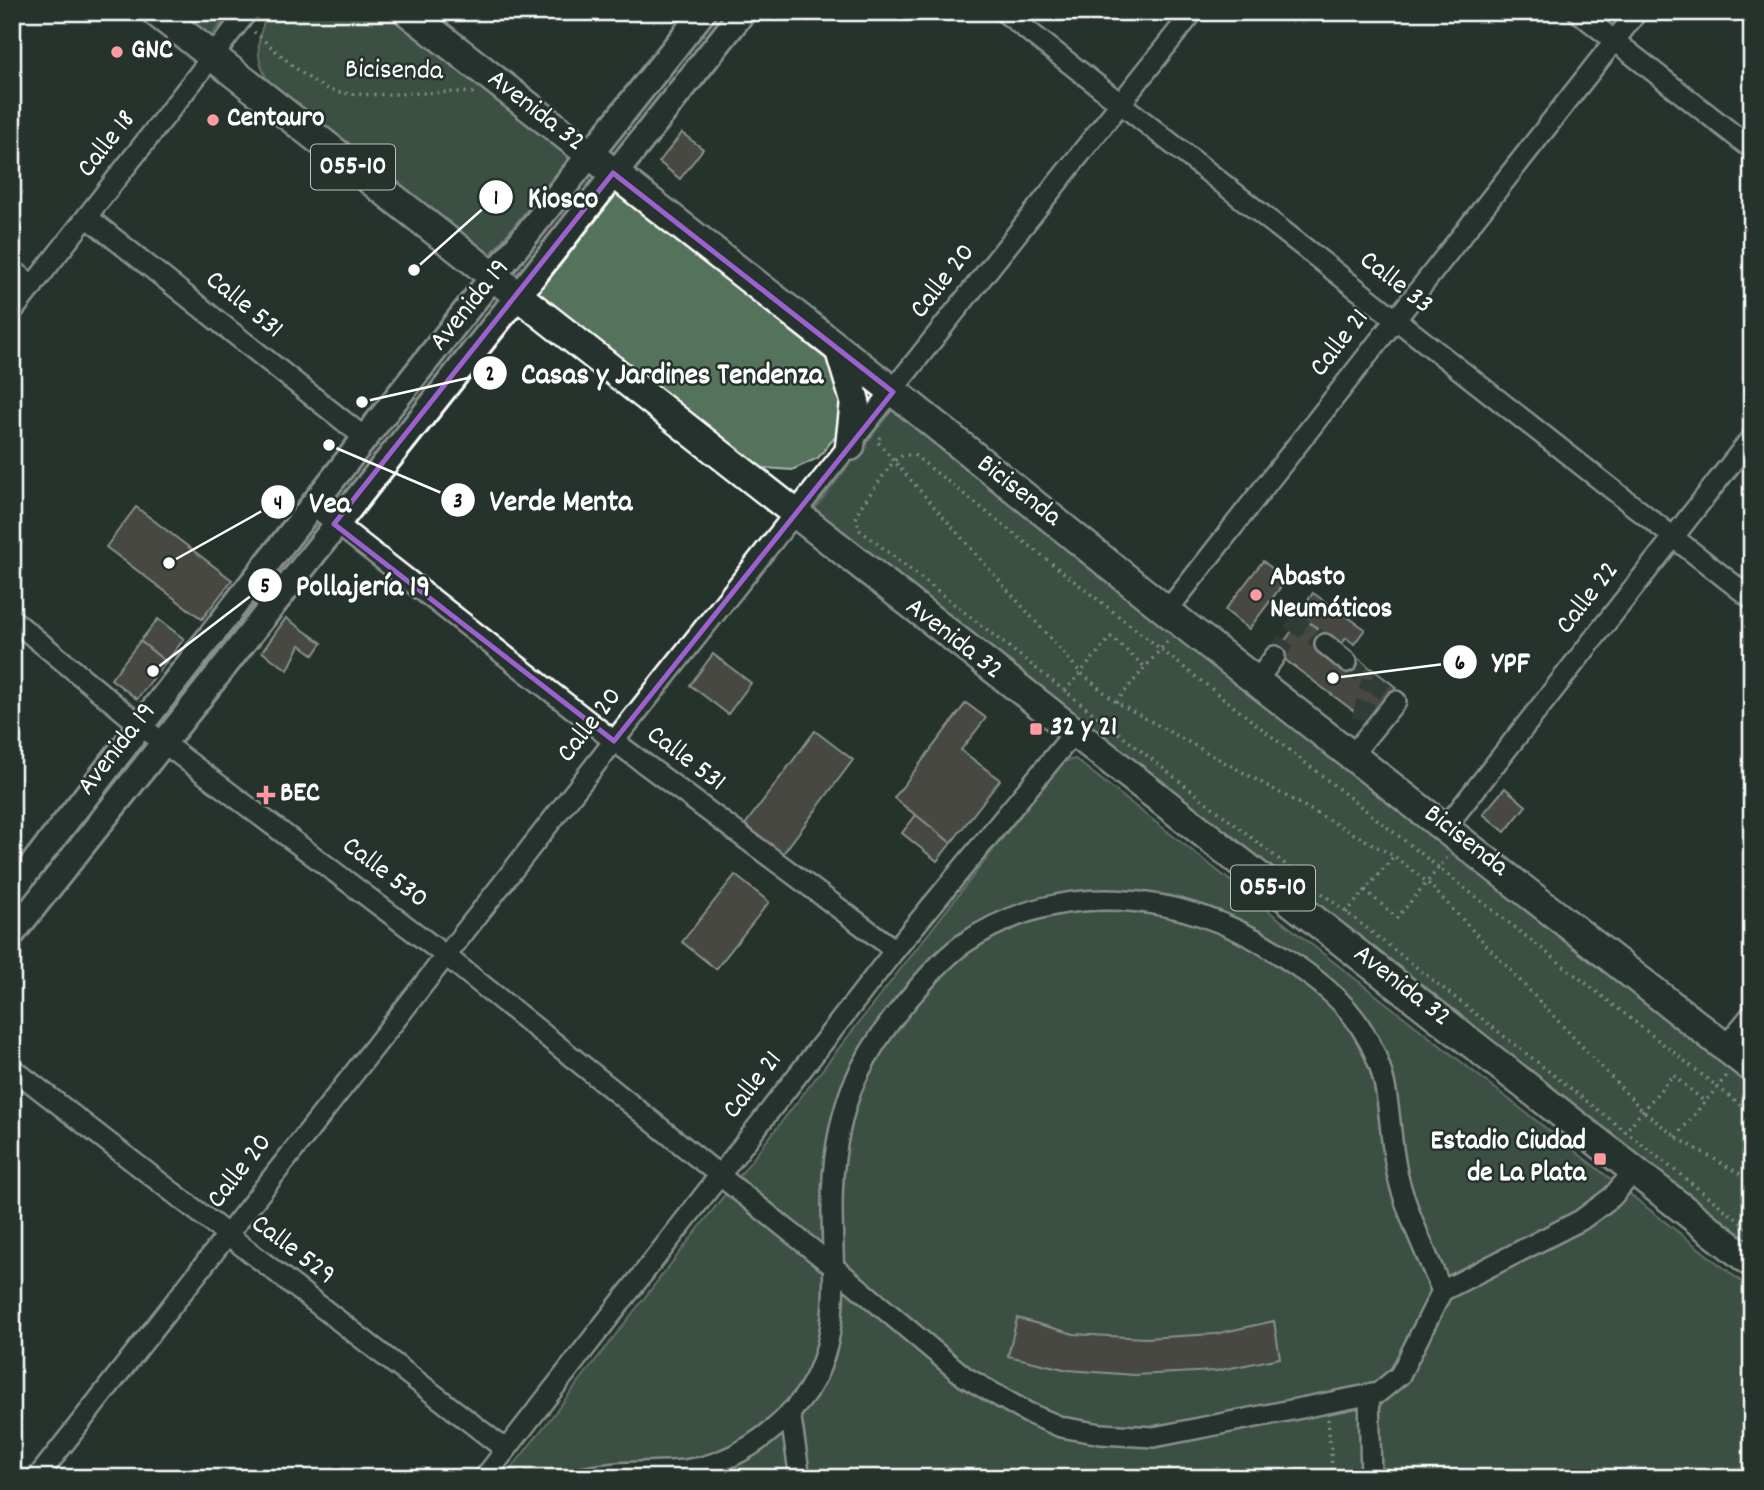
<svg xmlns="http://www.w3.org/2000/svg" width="1764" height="1490" font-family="Dekko,sans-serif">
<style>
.green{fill:#54735b;stroke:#aab9ad;stroke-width:2}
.building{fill:#6f635c;stroke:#fff;stroke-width:2}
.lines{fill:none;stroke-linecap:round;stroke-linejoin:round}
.minor-tunnel{stroke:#3c4742;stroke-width:19;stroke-dasharray:19 10;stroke-linecap:butt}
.minor-casing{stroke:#fff;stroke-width:24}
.major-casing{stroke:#fff;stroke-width:30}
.highway-casing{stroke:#fff;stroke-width:33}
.path{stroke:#fff;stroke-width:3.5;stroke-dasharray:2 5;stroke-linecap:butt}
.minor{stroke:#26332d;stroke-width:19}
.major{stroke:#26332d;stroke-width:24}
.highway{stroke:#26332d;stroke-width:28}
.marked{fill:none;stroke:#9c61cf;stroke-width:5;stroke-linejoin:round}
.poi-dot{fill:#ff9aa2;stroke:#26332d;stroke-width:2.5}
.labels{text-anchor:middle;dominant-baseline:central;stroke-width:5;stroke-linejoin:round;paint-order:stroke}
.shield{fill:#26332d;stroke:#bec2c0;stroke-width:2}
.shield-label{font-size:26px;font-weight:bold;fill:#fff}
.poi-label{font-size:28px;font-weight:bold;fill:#fff;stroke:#26332d;text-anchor:start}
.street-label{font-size:28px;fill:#fff;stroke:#26332d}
.leader{fill:none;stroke:#fff;stroke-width:2.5}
.callout-dot{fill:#fff;stroke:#26332d;stroke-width:2.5}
.mark-label{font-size:21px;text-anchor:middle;font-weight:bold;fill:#111}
.callout-label{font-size:30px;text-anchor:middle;font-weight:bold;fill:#fff;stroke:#26332d;stroke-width:5;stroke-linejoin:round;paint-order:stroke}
</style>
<rect width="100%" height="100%" fill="#26332d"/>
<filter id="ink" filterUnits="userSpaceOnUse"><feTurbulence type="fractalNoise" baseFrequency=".0143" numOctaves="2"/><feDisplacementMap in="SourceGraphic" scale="14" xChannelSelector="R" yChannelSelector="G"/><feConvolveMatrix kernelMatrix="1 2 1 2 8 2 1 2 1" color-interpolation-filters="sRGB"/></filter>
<g filter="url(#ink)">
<g class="green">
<polygon points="172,12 230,12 208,40"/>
<path d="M268,12h118l179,138 4,8 -82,101 -211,-164c-20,-31 -23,-49 -8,-83z"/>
<polygon points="611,189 834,365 846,400 843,427 818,458 792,470 751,467 531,293"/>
<polygon points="892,410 1752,1084 1752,1252 810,515"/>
<polygon points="1075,759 1752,1290 1752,1478 504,1478 1062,762"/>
</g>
<g class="building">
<polygon points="682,133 703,149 680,179 659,162"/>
<polygon points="136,507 232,580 202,619 106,547"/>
<polygon points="1263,561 1286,580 1249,629 1225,610"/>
<polygon points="1313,593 1365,629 1354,644 1346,638 1341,645 1298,614"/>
<polygon points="1302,617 1327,636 1346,668 1354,656 1396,687 1370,723 1276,653"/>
<polygon points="286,618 322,643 314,655 300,645 288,670 262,652"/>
<polygon points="158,619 184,639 166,662 140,641"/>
<polygon points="140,641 166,662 137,699 111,679"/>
<polygon points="713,654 751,683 728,714 690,685"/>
<polygon points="966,703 986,718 961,750 1000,780 951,843 894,798"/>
<polygon points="815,731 853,760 782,855 744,826"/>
<polygon points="1505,788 1526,806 1505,832 1483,814"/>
<polygon points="916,815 951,843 937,861 902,833"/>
<polygon points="735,875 769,902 716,969 682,942"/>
<polygon points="1017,1318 1074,1334 1145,1338 1215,1334 1274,1321 1280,1358 1216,1371 1134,1375 1068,1370 1008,1356"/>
</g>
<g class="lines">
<g class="minor-tunnel">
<polyline points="1275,656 1298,624 1325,644"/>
<polyline points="1347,662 1396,701"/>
<polyline points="1361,720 1371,680"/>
</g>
<g class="minor-casing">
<g id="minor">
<polyline points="1004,12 1752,599"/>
<polyline points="1578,12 1752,149"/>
<polyline points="87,217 365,438"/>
<polyline points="12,269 33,286"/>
<polyline points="12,312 247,12"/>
<polyline points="314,506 614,741 895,950"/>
<polyline points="1167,611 1637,12"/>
<polyline points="12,619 141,726 446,956 834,1267 965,1377 1028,1413 1061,1427 1101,1434 1154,1437 1378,1393 1400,1375 1442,1291 1581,1220 1612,1197 1635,1170"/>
<polyline points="1325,644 1347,662"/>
<polyline points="1257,681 1275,656"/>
<polyline points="1352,755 1396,701"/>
<polyline points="1445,828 1752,437"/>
<polyline points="1725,1047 1752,1014"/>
<polyline points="12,1068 506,1450"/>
<polyline points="1369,1394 1371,1478"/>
<polyline points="790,1412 800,1478"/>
<polyline points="37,1478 614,741 1193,12"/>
<polyline points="484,1478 895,950 1073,734"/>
<path d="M582,1478c34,-8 68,-5 103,-8 45,-5 89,-35 117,-71 42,-54 30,-129 30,-193 0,-38 6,-80 19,-116 13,-32 33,-62 55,-88 17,-20 36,-43 57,-58 96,-66 220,-53 313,8 32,21 67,45 87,79 33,53 22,96 36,150 10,37 28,74 43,110"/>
</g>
</g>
<g class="major-casing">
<g id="major">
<polyline points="12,891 365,438 703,12"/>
<polyline points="12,934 743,12"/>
</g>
</g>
<g class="highway-casing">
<g id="highway">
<polyline points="156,12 1752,1263"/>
<polyline points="408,12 908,403 1183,624 1752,1068"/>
<polyline points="840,351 855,401 850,446"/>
</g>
</g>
<g class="path">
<path d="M254,32c21,17 49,46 73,57 25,12 112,0 147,4"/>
<polyline points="880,437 877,441 894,461 1081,673 1116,702 1394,856 1427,882 1643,1111 1676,1137 1752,1181"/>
<polyline points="1065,691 1111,637 1145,667"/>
<polyline points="1116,702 1169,639"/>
<polyline points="1365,890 1397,918 1447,858"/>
<polyline points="1346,913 1394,856"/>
<polyline points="1752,1114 914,455 903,455 894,461 859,509 856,519 860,530 1752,1231"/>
<polyline points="1624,1133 1673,1075 1705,1102"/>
<polyline points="1676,1137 1728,1074"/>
<polyline points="1328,1419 1333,1478"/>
</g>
<use href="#minor" class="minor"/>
<use href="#major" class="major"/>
<use href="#highway" class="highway"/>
</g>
</g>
<path d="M0 0H1764V1490H0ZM613,173l280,219 -279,349 -280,-217z" fill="#26332d" fill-opacity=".55" fill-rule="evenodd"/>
<path class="marked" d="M613,173l280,219 -279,349 -280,-217z"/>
<g class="poi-dot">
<circle cx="117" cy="52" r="7"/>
<circle cx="213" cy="120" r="7"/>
<circle cx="1256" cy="595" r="7"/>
<rect x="1029" y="722" width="14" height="14" rx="3.5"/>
<path d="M262.5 784.5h7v7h7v7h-7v7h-7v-7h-7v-7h7z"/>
<rect x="1593" y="1152" width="14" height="14" rx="3.5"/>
</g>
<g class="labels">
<g class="shield">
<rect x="311" y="144.5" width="84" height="45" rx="5"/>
<rect x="1231" y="865.5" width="84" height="45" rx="5"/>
</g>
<g class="shield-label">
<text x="353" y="167">055-10</text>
<text x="1273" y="888">055-10</text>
</g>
<g class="poi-label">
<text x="131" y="52">GNC</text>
<text x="227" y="120">Centauro</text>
<text x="1270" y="579">Abasto<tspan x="1270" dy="32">Neumáticos</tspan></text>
<text x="1050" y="729">32 y 21</text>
<text x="280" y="795">BEC</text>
<text x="1586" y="1143" text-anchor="end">Estadio Ciudad<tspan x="1586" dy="32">de La Plata</tspan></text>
</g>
<g class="street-label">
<text transform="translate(394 72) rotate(1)">Bicisenda</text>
<text transform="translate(535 112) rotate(38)">Avenida 32</text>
<text transform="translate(108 145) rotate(-52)">Calle 18</text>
<text transform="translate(944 282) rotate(-52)">Calle 20</text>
<text transform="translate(1395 284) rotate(38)">Calle 33</text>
<text transform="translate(243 306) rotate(39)">Calle 531</text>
<text transform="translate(471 306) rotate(-51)">Avenida 19</text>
<text transform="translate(1341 344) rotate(-52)">Calle 21</text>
<text transform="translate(1018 492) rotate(38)">Bicisenda</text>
<text transform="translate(1589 599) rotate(-52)">Calle 22</text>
<text transform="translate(953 640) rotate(38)">Avenida 32</text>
<text transform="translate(591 726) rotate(-52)">Calle 20</text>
<text transform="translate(118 750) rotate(-52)">Avenida 19</text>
<text transform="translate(685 760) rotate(37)">Calle 531</text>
<text transform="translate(1465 842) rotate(38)">Bicisenda</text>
<text transform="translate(384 874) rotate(37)">Calle 530</text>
<text transform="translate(1401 987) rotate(38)">Avenida 32</text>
<text transform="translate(754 1086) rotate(-52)">Calle 21</text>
<text transform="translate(241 1172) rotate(-52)">Calle 20</text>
<text transform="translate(292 1251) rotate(37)">Calle 529</text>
</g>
</g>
<path class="leader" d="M414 270L496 197M362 402L490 373M329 445L458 500M169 563L278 502M153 671L265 585M1333 678L1460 662"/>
<g class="callout-dot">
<circle cx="414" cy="270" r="7"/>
<circle cx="362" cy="402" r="7"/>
<circle cx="329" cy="445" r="7"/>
<circle cx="169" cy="563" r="7"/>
<circle cx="153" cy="671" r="7"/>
<circle cx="1333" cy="678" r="7"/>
<circle cx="496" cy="197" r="18"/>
<circle cx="490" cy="373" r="18"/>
<circle cx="458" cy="500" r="18"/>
<circle cx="278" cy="502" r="18"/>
<circle cx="265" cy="585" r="18"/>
<circle cx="1460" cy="662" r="18"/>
</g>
<g class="mark-label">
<text x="496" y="204">1</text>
<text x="490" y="380">2</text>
<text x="458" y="507">3</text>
<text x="278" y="509">4</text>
<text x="265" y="592">5</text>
<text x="1460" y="669">6</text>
</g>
<g class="callout-label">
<text x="563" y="207">Kiosco</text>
<text x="672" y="383">Casas y Jardines Tendenza</text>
<text x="561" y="510">Verde Menta</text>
<text x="330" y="512">Vea</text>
<text x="363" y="595">Pollajería 19</text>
<text x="1511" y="672">YPF</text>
</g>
<rect width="1764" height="1490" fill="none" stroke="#26332d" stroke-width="42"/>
<rect x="21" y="21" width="1722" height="1448" fill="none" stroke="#fff" stroke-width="2.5" filter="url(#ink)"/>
</svg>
